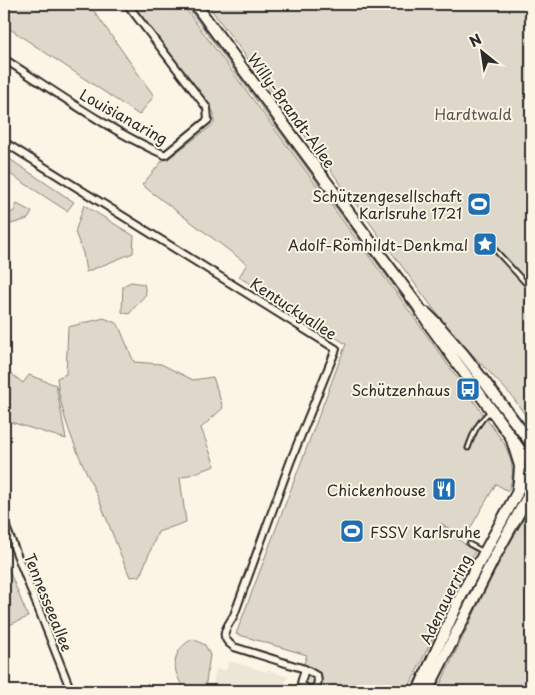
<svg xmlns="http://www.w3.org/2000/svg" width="535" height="695" font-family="'Playpen Sans',sans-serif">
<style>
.built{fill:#ece6d7}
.green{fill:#ded8ca;stroke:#84827a}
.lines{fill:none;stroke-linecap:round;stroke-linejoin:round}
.service-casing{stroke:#2b2b2b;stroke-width:7}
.minor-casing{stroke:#2b2b2b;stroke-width:10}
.secondary-casing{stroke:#2b2b2b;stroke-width:12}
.primary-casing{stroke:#2b2b2b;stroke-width:14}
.service{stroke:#fcf5e5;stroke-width:3}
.minor{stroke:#fcf5e5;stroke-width:6}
.secondary{stroke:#fcf5e5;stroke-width:9}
.primary{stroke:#fcf5e5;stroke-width:10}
.labels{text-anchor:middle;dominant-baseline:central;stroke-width:4;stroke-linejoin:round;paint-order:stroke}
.street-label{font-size:15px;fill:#2b2b2b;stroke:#fcf5e5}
.park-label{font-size:15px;fill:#585653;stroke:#fcf5e5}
.poi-label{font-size:15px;fill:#2b2b2b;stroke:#fcf5e5;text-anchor:end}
</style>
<rect width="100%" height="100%" fill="#fcf5e5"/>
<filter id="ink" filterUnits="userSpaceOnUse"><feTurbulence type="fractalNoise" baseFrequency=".02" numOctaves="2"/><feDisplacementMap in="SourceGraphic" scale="10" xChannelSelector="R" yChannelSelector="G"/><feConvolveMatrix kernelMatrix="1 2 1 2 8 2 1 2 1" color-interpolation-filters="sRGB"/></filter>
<g filter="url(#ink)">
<polygon class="built" points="229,661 267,672 268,670 288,677 281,691 211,691 216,669 226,670"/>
<g class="green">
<polygon points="14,4 89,4 154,96 139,115 4,25 4,13"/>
<path d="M132,4h50l218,294 61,85 -1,2 3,4h2l39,54c8,18 12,30 4,48l-12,-7 -32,55 -23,-16c10,11 21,20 34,28l-68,140h-113l13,-36 -71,-21 110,-290 -107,-67 8,-13 -105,-79 21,-25 6,-2 45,-34v-11z"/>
<polygon points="185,4 187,4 440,345 461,377"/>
<polygon points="207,4 531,4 531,423 511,395 450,331"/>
<polygon points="8,158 74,202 67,211 4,170 4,165"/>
<polygon points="17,204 32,212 28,219 11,224 5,216 14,211"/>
<polygon points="84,205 134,236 133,253 86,272 83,253 75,232"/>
<polygon points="131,282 144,284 146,294 129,314 122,312 123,286"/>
<path d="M104,318l14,6 16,38 27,2 32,16 20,-3 10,31 -22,20 14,38 -35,12 6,44 -28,10 -18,44 -10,1c-11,-25 -20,-50 -30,-75 -18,-40 -39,-80 -43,-124l9,-4 2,-47z"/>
<polygon points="4,368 23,383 29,375 56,385 66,439 4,420"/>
<polygon points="531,508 531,691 437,691 501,557"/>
<polygon points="478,552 414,691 410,691"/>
<polygon points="4,558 28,617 4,627"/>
<path d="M193,639l12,6 5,10 -5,34 -3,2h-19c-1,-7 -5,-12 -7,-19 -3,-16 3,-26 17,-33z"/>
</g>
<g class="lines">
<g class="service-casing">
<g id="service">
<polyline points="486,240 531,289"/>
<path d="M468,448c5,-14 10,-27 23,-37"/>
<polyline points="469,544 484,552"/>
</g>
</g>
<g class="minor-casing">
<g id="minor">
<path d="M4,59c52,33 104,71 161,96l43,-35 -1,-12 -80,-104"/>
<path d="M4,142l332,207 -45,111 -57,155c-7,13 -17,21 0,32l71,22 -4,14c7,11 20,6 16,-7l-12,-7"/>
<polyline points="4,522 71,691"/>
</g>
</g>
<g class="secondary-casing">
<g id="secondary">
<polyline points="513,439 531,465"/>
<polyline points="519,489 531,468"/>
</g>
</g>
<g class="primary-casing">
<g id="primary">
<polyline points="195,4 418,306 431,327 511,437 520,466 519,481 517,493 463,592 418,691"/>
<polyline points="426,313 438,325 464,355 531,443"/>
<polyline points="427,691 493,560 531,491"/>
</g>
</g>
<use href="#service" class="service"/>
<use href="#minor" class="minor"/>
<use href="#secondary" class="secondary"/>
<use href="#primary" class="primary"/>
</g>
</g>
<defs>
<g id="stadium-square" transform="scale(1.25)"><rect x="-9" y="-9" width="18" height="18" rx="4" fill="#1f6fb2" stroke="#fcf5e5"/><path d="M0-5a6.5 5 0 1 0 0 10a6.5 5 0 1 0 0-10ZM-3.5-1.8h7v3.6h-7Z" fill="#fff"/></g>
<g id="sight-square" transform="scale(1.25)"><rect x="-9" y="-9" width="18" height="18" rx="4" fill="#1f6fb2" stroke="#fcf5e5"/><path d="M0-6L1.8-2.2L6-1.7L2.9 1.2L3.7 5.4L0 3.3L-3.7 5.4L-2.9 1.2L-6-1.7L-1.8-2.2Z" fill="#fff"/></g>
<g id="bus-square" transform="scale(1.25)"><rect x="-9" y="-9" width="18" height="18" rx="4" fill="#1f6fb2" stroke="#fcf5e5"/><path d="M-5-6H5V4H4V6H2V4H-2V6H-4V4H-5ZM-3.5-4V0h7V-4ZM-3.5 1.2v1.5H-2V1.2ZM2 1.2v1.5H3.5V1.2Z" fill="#fff"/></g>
<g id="restaurant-square" transform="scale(1.25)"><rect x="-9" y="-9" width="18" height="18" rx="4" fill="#1f6fb2" stroke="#fcf5e5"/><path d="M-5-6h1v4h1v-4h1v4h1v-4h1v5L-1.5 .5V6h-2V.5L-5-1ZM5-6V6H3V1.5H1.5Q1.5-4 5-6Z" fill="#fff"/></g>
</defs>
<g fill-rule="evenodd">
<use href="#stadium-square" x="479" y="204"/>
<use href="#sight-square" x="485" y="244"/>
<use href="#bus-square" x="468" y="389"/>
<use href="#restaurant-square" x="444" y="489"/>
<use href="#stadium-square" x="352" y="531"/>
</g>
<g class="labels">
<g class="street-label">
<text transform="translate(292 110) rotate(54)">Willy-Brandt-Allee</text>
<text transform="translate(124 116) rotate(29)">Louisianaring</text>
<text transform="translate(294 308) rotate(33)">Kentuckyallee</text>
<text transform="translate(445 599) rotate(-64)">Adenauerring</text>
<text transform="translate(49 602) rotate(68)">Tennesseeallee</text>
</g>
<g class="park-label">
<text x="473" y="113">Hardtwald</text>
</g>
<g class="poi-label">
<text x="462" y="195">Schützengesellschaft<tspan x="462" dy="17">Karlsruhe 1721</tspan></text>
<text x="468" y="244">Adolf-Römhildt-Denkmal</text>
<text x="450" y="389">Schützenhaus</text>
<text x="426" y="489">Chickenhouse</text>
<text x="370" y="531" text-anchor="start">FSSV Karlsruhe</text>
</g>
</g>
<rect width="535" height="695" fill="none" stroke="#fcf5e5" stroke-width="20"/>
<rect x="10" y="10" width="515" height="675" fill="none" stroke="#2b2b2b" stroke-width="2" filter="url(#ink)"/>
<g transform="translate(482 52) rotate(330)" stroke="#fcf5e5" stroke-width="4" paint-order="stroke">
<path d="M0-4L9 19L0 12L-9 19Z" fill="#2b2b2b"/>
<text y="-8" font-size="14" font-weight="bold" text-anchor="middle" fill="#2b2b2b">N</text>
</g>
</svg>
